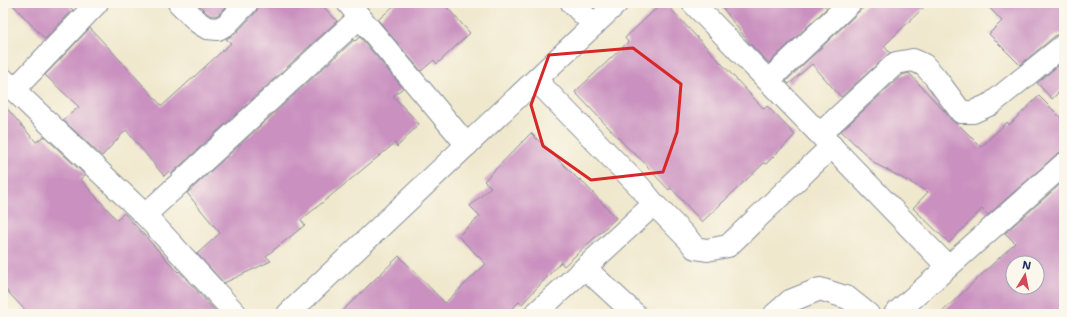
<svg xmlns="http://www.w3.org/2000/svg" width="1067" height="317" font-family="'Shantell Sans',sans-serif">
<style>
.building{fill:#ca91c0;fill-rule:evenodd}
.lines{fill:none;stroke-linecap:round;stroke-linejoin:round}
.minor-casing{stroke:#868c96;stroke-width:24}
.minor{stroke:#fff;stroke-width:22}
.marked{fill:none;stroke:#d62828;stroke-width:3;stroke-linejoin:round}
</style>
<rect width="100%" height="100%" fill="#fbf7ec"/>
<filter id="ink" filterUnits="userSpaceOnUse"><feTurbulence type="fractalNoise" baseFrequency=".025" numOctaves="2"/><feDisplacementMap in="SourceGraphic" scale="8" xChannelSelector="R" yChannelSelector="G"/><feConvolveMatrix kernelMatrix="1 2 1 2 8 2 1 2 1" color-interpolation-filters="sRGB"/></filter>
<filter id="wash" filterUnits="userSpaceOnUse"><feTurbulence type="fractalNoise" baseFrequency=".012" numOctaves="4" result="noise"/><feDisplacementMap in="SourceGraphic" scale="16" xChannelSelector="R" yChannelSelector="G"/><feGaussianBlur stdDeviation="0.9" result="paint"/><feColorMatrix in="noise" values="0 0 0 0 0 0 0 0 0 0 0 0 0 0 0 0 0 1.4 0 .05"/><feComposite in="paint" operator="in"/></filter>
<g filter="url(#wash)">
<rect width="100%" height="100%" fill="#f0e8cd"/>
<g id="blocks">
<g class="building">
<polygon points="11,3 66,3 73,10 45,39"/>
<polygon points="197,3 230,3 219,14 215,16 211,16 207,13"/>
<polygon points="259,3 320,3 337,21 171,174 169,171 164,176 126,130 102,156 63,120 79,107 45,75 90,28 119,59 162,106 231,43 226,39 236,33 256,12 259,6"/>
<polygon points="397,3 443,3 470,33 437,64 434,60 421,71 378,20"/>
<polygon points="662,3 665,3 764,109 767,106 795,135 766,164 764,163 702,222 671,188 669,190 647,167 648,166 626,146 575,92 628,42 625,38"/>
<polygon points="719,3 822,3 827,8 769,63 749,43"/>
<polygon points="868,3 928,3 884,46 890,53 841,97 812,64 789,84 786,81"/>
<polygon points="985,3 1064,3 1064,33 1056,35 1020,65 989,34 1002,21"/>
<polygon points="360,37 403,88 393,96 419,124 397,147 395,143 301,220 305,225 266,256 271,261 224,283 197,254 220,233 187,193 354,40 355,41"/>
<polygon points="1064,61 1064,87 1052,99 1037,83"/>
<polygon points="909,73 943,110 944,110 951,120 955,123 958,124 981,147 1007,122 1009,125 1039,96 1064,121 1064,152 1061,152 1056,155 988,215 982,209 949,243 913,208 928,192 876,164 841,131 902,75"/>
<polygon points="3,104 36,142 44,136 85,175 80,179 117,220 124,213 178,272 179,271 218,314 29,314 3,287"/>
<polygon points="531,133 579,180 580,179 616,218 564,266 561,262 522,304 519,302 506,314 339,314 399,256 445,303 486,264 458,236 480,216 470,206 491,187 484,181"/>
<path d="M1064,181v133h-124l75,-71 -10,-10zM1013,263h24v24h-24z"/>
</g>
</g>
</g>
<g filter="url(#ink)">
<use href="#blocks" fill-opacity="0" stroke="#868c96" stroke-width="1"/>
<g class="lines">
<g class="minor-casing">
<g id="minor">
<polyline points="179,3 199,23 207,28 218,29 227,24 247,3"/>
<polyline points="348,3 467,145"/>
<polyline points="572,3 594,25"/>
<polyline points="693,3 948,267"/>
<polyline points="3,79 14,90 145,215 236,314"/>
<polyline points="536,80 641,188 654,204 688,239 695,248 707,250 728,246 832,146"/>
<polyline points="769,80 850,3"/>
<polyline points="14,90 97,3"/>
<polyline points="820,134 896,63 913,60 924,65 935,77 961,112 973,112 991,104 1064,45"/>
<polyline points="145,215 360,17"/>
<polyline points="585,268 635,314"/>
<polyline points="288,314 617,3"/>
<polyline points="535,314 654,204"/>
<polyline points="775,314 790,301 820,289 848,298 868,314"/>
<polyline points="895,314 1064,164"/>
</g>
</g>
<use href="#minor" class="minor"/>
</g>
</g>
<path class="marked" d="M633,48l48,36 -4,48 -14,40 -72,8 -48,-34 -12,-41 18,-50z"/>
<rect width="1067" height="317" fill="none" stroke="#fbf7ec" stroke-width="16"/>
<g transform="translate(1025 275) rotate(10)"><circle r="19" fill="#fbf7ec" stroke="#a1a7b3"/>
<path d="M0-3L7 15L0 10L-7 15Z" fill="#d1495b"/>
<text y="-6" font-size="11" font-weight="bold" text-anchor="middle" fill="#1b2f5e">N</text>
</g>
</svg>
